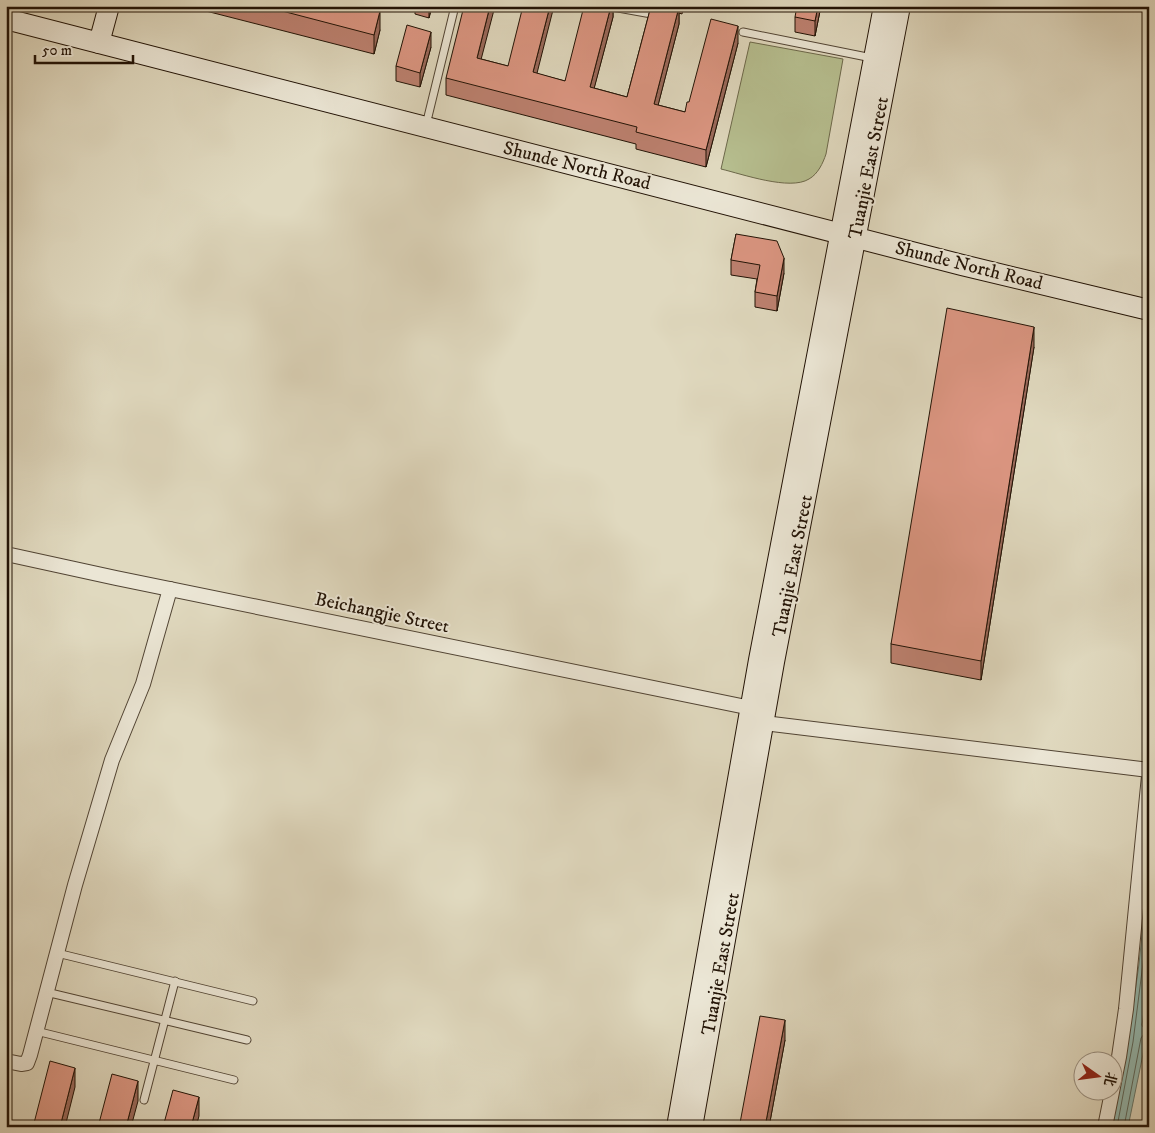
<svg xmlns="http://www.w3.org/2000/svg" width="1155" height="1133" font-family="'IM FELL DW Pica','Noto Serif SC',serif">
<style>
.green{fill:#b6be8f;stroke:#6c684a}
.water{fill:#94bab1;stroke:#66776c}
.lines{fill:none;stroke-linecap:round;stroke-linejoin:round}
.shore{stroke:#5a665b;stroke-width:1}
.lane-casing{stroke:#514434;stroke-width:9}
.street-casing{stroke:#514434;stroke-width:16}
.secondary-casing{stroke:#211205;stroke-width:22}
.lane{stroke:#ebe6d5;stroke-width:7}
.street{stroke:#ebe6d5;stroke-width:14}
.secondary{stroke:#ebe6d5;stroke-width:20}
.wall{fill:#bd8170;stroke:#211205}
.shaded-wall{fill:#9a695b;stroke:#211205}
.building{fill:#dc9682;stroke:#211205}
.labels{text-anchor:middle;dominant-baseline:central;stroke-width:4;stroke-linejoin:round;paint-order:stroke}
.street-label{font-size:19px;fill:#211205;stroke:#ebe6d5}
</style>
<rect width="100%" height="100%" fill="#e0d9bf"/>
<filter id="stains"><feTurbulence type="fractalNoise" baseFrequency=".004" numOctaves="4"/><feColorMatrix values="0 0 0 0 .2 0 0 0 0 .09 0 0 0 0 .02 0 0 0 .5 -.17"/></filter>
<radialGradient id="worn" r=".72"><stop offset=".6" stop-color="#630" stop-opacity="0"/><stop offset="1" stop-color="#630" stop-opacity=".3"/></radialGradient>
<path class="green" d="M750,42l93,17 -17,95c-3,9 -8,20 -17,25 -19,12 -67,-5 -88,-10z"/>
<polygon class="water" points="1149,867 1149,1025 1128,1127 1112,1127 1128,1042 1139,964"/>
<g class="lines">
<g class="shore">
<polyline points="1149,975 1142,1025 1143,1027 1149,1027"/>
<polyline points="1117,1127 1133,1042 1149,916"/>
<polyline points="1124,1127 1141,1038 1144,1034 1149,1033"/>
</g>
<g class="lane-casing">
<g id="lane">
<polyline points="607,6 657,15"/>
<polyline points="743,32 872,58"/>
<polyline points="426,125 455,6"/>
<polyline points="57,953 253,1001"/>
<polyline points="46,992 247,1040"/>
<polyline points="36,1031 234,1080"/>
<polyline points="144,1100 175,981"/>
</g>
</g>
<g class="street-casing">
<g id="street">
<polyline points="6,554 116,578 751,708"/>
<polyline points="764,723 1149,770"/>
<polyline points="6,1061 21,1064 27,1063 30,1055 75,885 112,760 143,684 170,589"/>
<polyline points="1105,1127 1119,1057 1126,1009 1149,776"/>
</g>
</g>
<g class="secondary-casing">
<g id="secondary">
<polyline points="6,19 962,265 1149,310"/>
<polyline points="99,43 109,6"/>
<polyline points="677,1127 759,660 884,6"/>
<polyline points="692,1127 774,662 900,6"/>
</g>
</g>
<use href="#lane" class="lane"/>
<use href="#street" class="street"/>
<use href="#secondary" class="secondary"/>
</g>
<g class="wall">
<polygon points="202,6 363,6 380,30 374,54 202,10"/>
<polygon points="415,6 432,6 429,18 415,14"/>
<polygon points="613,6 613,17 594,88 627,97 651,6 689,6 688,11 683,10 682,14 679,13 679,24 658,105 685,112 689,102 738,43 706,167 636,149 636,144 446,95 446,78 481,59 565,81"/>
<polygon points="821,6 815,36 795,32 795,17"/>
<polygon points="431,47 420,87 396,81 396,66"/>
<polygon points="736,234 784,273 777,311 755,307 755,292 757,279 731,275 731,260"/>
<polygon points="1034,347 981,680 891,663 891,644"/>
<polygon points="785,1040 769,1127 740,1127 740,1123"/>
</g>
<g class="shaded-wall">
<polygon points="429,6 432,6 429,18"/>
<polygon points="490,6 495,6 477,75 477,58"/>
<polygon points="550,6 554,6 533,89 533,72"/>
<polygon points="611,6 613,6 613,17 590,104 590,87"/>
<polygon points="818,6 821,6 815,36 815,21"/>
<polygon points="679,7 679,24 654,121 654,104"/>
<polygon points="380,11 380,30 374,54 374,35"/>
<polygon points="738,26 738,43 706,167 706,150"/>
<polygon points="431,32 431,47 420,87 420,73"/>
<polygon points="784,258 784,273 777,311 777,296"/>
<polygon points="1034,327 1034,347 981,680 981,661"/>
<polygon points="785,1020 785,1040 769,1127 765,1127"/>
<polygon points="10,1051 10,1071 6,1087 6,1067"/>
<polygon points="75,1068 75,1087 65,1127 60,1127"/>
<polygon points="138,1081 138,1101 131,1127 126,1127"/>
<polygon points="199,1097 199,1116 196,1127 191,1127"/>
</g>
<g class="building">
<polygon points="263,6 363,6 380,11 374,35"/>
<polygon points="464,6 490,6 477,58 508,66 523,6 550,6 533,72 565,81 584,6 611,6 590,87 627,97 651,6 679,7 654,104 685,112 687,102 689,102 711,19 738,26 706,150 636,132 637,127 446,78"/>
<polygon points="797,6 818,6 815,21 795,17"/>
<polygon points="407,25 431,32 420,73 396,66"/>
<polygon points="736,234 777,241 784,258 777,296 755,292 760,265 731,260"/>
<polygon points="947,308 1034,327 981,661 891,644"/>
<polygon points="760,1016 785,1020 765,1127 740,1123"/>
<polygon points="6,1050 10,1051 6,1067"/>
<polygon points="50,1061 75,1068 60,1127 33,1127"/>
<polygon points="112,1074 138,1081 126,1127 98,1127"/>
<polygon points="173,1090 199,1097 191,1127 163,1127"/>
</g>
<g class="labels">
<g class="street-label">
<text transform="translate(577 166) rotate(14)">Shunde North Road</text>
<text transform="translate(869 168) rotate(-79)">Tuanjie East Street</text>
<text transform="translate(969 266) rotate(14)">Shunde North Road</text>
<text transform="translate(793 566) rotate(-79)">Tuanjie East Street</text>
<text transform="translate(382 613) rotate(12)">Beichangjie Street</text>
<text transform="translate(721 964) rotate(-80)">Tuanjie East Street</text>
</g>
</g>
<rect width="1155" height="1133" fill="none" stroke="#e0d9bf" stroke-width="25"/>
<rect x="8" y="8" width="1140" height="1118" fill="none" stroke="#211205" stroke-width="2.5"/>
<rect x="12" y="12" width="1130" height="1108" fill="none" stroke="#211205"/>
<g transform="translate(1098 1076) rotate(104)"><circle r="24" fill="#ebe6d5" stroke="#9a9182"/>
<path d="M0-4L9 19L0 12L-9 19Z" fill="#8f2418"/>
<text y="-8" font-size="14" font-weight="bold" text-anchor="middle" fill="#211205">北</text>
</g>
<path d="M35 55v8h98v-8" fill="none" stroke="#211205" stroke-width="2.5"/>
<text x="42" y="55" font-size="15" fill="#211205" stroke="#ebe6d5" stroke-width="4" paint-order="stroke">50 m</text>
<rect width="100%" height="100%" filter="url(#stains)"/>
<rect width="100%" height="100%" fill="url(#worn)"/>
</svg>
